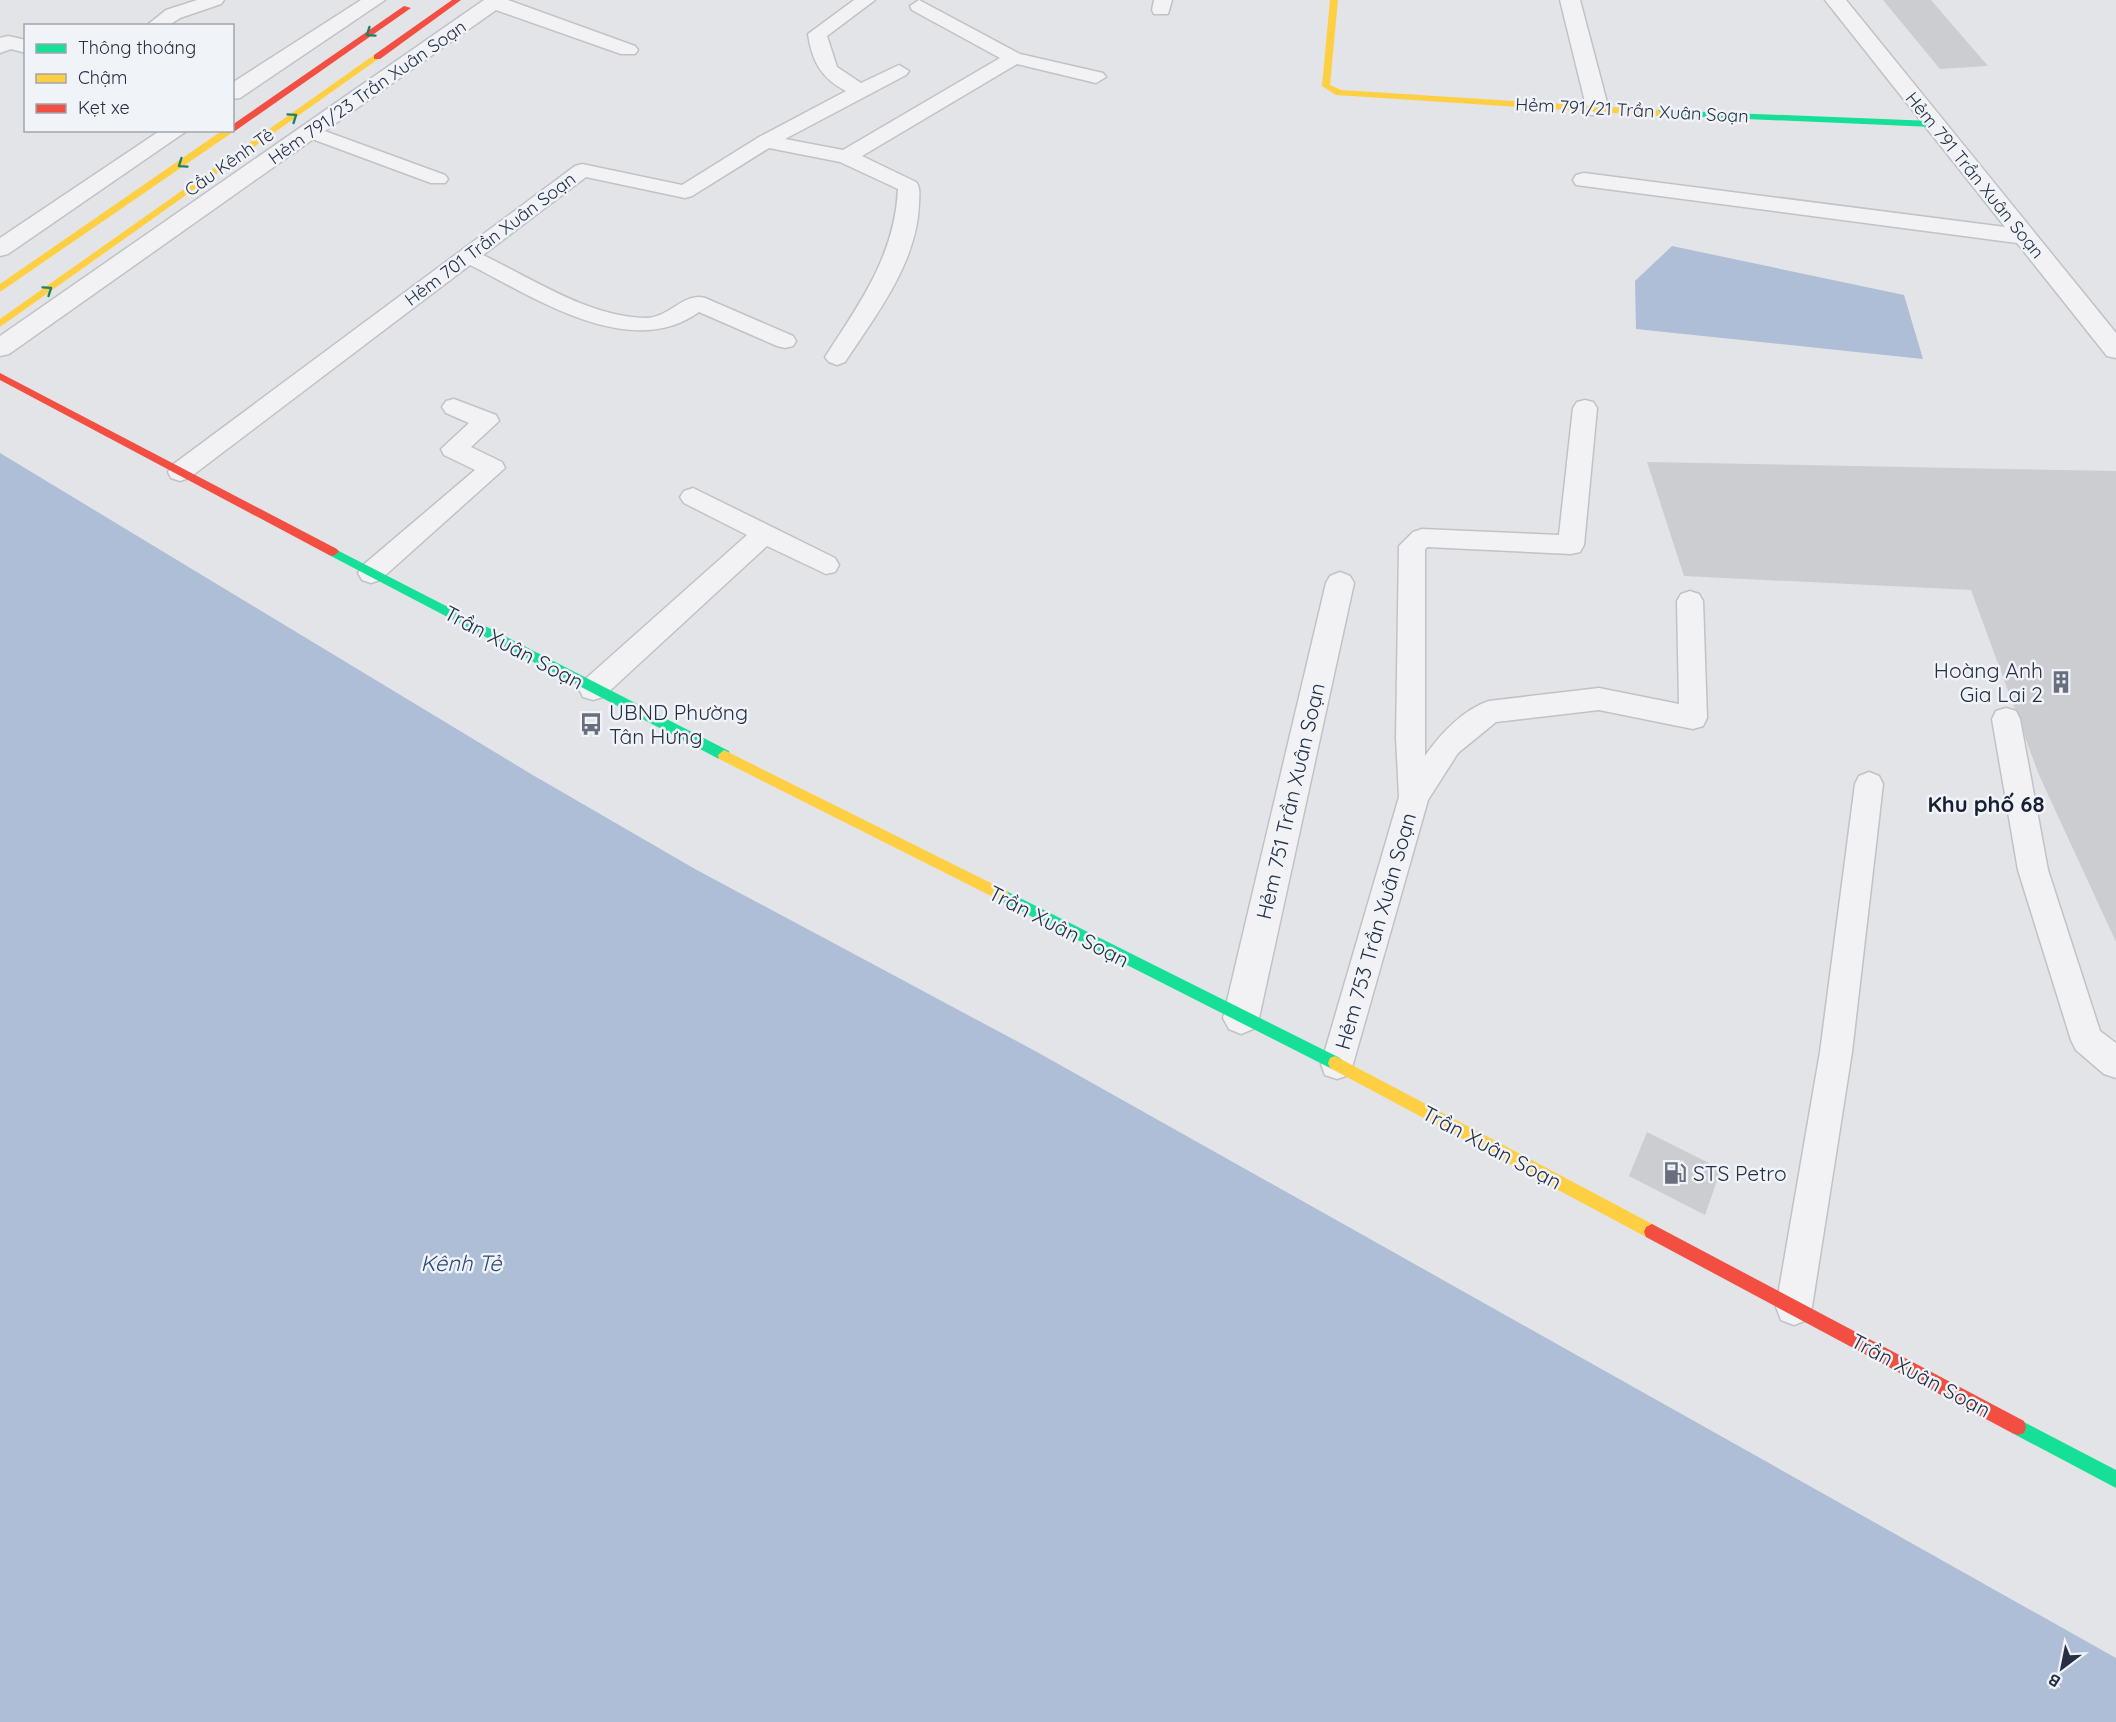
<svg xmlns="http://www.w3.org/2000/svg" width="2116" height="1722" font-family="Quicksand,sans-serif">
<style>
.water{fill:#aebed6}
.building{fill:#cbcdd1}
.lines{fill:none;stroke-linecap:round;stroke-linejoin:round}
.lane-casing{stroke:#c1c2c6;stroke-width:3}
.street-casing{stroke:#c1c2c6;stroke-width:3}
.lane{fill:#f2f2f4;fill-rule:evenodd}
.street{fill:#f2f2f4;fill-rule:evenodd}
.fast{fill:#16e098;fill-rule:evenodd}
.slow{fill:#ffcf43;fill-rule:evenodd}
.jam{fill:#f24e42;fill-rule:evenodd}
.oneway{stroke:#1f7f6a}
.labels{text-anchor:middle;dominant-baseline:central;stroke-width:5;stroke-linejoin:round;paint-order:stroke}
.far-street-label{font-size:18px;fill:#272f44;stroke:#f0f3f8}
.street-label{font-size:21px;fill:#272f44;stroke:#f0f3f8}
.poi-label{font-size:21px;fill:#272f44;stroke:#f0f3f8;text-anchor:start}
.neighbourhood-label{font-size:22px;font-weight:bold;fill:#192034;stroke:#f0f3f8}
.water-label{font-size:22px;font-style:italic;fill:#2d497c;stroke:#f0f3f8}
</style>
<rect width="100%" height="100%" fill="#e3e4e8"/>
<g class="water">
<polygon points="1672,246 1904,295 1923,359 1636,329 1635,281"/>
<polygon points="0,453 531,774 695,869 1037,1052 2116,1658 2116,1722 0,1722"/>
</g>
<g class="building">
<polygon points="1883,0 1931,0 1988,66 1940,69"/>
<polygon points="1647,462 2116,471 2116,942 2039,775 1971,590 1684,576"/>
<polygon points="1647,1132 1721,1169 1705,1215 1629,1176"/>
</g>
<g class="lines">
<g class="lane-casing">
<g id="lane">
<polygon points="197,0 224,0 221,4 180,18 168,26 146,26 166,10"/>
<path d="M854,0h21l-48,36 10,31 24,16 38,-18 10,6 -3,4 -121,64 58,11 157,-92 -88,-48 -2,-4 9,-6 101,54 83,19 3,4 -10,6 -79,-19 -155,92 54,26c5,6 3,14 3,22 -2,59 -43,111 -74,158l-8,3 -8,-3 -4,-5c35,-54 70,-102 73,-168l-58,-27 -71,-14 -77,48 -7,2 -99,-21 -103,78c50,24 106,62 163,63 23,0 38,-26 59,-20l88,38 3,5 -3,5 -8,2 -8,-2 -78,-34c-69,50 -165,-15 -229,-47l-281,213 -9,3 -9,-3 -3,-6 3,-6 404,-300 7,-2 100,21 77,-48 87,-46c-25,-13 -34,-30 -38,-57z"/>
<polygon points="1154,0 1172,0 1168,14 1154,14 1152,10"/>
<polygon points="311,126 445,175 448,179 445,183 431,183 304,136 301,132 304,128"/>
<polygon points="454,399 496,415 499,421 471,447 502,462 505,468 380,580 371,583 362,580 358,573 362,566 475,470 444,455 441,449 469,423 446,413 442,407 446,401"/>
<path d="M1585,400l8,2 4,6 -13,137 -4,7 -9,2 -144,-7 -2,3v206c15,-22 39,-47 64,-55l110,-13 80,16 -2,-103 4,-7 9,-3 9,3 4,7 4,117 -4,8 -10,3 -94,-19 -103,12 -38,31 -30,47 -75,264 -4,11 -12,4 -12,-4 -4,-11 78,-267 -3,-59 3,-192 14,-14 9,-3 137,6 14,-127 4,-6z"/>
<polygon points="693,488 835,558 839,565 835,572 826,574 767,546 603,697 593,700 583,697 579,689 583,681 747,535 684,503 680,497 684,491"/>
<polygon points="2006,708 2016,711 2020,719 2048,870 2100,1031 2116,1043 2116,1078 2104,1074 2076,1050 2071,1040 2018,870 1992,719 1996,711"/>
<polygon points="1869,772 1879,776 1883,784 1852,1052 1812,1307 1807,1320 1794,1325 1781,1320 1776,1307 1820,1052 1855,784 1859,776"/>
</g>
</g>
<g class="street-casing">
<g id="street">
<polygon points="361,0 385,0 240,98 232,99 232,83"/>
<polygon points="484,0 508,0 635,46 638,50 635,54 621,54 496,10 9,354 0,356 0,336"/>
<polygon points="1560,0 1580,0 1609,110 1606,115 1590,115 1587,110"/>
<polygon points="1825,0 1846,0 2116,333 2116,358 2107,356 2017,243 1576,185 1573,180 1576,175 1584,173 2005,227"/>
<polygon points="8,36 26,40 26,53 11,49 0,53 0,38"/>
<polygon points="161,130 188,130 8,254 0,256 0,238"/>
<polygon points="1340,572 1350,576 1354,583 1259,1018 1253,1029 1241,1034 1229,1029 1223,1018 1326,583 1330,576"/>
</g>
</g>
<use href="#lane" class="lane"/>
<use href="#street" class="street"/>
<g class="fast">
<polygon points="1658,110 1932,121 1937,124 1932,127 1655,115 1654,113"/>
<polygon points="333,548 729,751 730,755 729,759 719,759 329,555 327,552 329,549"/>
<polygon points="1002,889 1340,1058 1342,1063 1340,1068 1335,1070 1330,1068 997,899 995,895 997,891"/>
<polygon points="2018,1419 2116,1470 2116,1488 2012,1433 2010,1427 2012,1421"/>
</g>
<g class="slow">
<polygon points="1330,0 1338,0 1330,85 1341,90 1658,110 1662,113 1658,116 1336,95 1322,86"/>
<polygon points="374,55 381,57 0,327 0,319"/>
<polygon points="233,128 233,132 0,292 0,284 223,130 232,130"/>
<polygon points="724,750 1007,891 1009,895 1007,899 1002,901 997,899 719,759 718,755"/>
<polygon points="1335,1056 1658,1227 1660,1232 1658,1237 1652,1240 1646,1237 1330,1068 1328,1063 1330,1058"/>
</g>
<g class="jam">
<polygon points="452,0 461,0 380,59 374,59 374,55"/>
<polygon points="404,6 411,8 235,131 229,131 232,130 232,125"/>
<polygon points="0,373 337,549 339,552 333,556 329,555 0,380"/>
<polygon points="1652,1224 2024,1421 2026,1427 2024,1433 2018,1435 2012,1433 1646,1237 1644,1232 1646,1227"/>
</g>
</g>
<defs><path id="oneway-chevron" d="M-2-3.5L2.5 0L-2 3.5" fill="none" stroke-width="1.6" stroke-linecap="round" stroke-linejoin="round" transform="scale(1.5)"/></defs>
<g class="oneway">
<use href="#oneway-chevron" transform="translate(370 33) rotate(145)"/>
<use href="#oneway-chevron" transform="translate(293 117) rotate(-35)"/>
<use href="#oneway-chevron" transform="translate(182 164) rotate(145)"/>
<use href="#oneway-chevron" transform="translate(48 290) rotate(-35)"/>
</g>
<defs>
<g id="building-bare" transform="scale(1.8)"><path d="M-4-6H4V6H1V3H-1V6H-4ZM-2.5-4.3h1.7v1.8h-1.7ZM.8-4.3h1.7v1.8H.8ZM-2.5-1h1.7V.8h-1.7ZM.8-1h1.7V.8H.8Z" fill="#696e7d" stroke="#f0f3f8" stroke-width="2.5" paint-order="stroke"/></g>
<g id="bus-bare" transform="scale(1.8)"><path d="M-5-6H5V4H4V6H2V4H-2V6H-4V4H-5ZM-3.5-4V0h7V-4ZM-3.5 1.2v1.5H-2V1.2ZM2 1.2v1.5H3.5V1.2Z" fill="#696e7d" stroke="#f0f3f8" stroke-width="2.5" paint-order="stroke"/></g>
<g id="fuel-bare" transform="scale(1.8)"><path d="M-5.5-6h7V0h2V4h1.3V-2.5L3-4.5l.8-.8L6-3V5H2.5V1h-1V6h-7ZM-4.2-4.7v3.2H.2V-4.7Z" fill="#696e7d" stroke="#f0f3f8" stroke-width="2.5" paint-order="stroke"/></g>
</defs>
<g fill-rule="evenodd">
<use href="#building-bare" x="2061" y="682"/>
<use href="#bus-bare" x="591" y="724"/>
<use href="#fuel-bare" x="1675" y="1173"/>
</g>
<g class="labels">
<g class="far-street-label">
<text transform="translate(367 92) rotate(-35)">Hẻm 791/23 Trần Xuân Soạn</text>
<text transform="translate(1632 110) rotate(3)">Hẻm 791/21 Trần Xuân Soạn</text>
<text transform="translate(229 162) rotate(-35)">Cầu Kênh Tẻ</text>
<text transform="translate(1975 175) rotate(51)">Hẻm 791 Trần Xuân Soạn</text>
<text transform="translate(490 239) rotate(-37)">Hẻm 701 Trần Xuân Soạn</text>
</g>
<g class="street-label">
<text transform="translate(514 647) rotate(28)">Trần Xuân Soạn</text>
<text transform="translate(1290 801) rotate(-77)">Hẻm 751 Trần Xuân Soạn</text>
<text transform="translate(1059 926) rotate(27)">Trần Xuân Soạn</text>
<text transform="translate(1375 931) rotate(-74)">Hẻm 753 Trần Xuân Soạn</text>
<text transform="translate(1492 1147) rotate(28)">Trần Xuân Soạn</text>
<text transform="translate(1921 1375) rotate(28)">Trần Xuân Soạn</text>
</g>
<g class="poi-label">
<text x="2043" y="670" text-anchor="end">Hoàng Anh<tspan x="2043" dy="24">Gia Lai 2</tspan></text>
<text x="609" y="712">UBND Phường<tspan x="609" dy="24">Tân Hưng</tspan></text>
<text x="1693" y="1173">STS Petro</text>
</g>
<g class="neighbourhood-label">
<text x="1986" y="804">Khu phố 68</text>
</g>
<g class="water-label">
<text x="461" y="1263">Kênh Tẻ</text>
</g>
</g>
<rect x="24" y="24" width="210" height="108" fill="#f0f3f8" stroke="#a0a5b0" stroke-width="1.5"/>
<rect x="36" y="44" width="30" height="9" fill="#16e098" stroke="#a0a5b0" stroke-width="1.5"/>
<text x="78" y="54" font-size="18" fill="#272f44">Thông thoáng</text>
<rect x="36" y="74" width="30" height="9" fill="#ffcf43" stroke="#a0a5b0" stroke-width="1.5"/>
<text x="78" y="84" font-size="18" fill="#272f44">Chậm</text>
<rect x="36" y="104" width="30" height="9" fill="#f24e42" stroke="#a0a5b0" stroke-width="1.5"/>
<text x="78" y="114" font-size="18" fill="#272f44">Kẹt xe</text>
<g transform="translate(2062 1668) rotate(212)" stroke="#f0f3f8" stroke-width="4.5" paint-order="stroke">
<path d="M0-4.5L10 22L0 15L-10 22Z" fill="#272f44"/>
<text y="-9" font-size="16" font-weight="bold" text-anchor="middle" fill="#272f44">B</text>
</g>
</svg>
